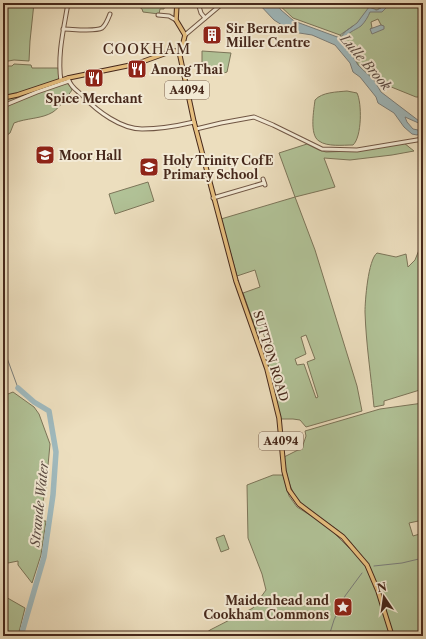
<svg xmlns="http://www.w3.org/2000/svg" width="426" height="639" font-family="'Libre Caslon Text',serif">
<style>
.green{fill:#b1c297;stroke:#7c7559;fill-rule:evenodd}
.water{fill:#9fb9bd;stroke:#7b7f7c}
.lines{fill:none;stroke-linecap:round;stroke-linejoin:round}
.stream{stroke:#7b7f7c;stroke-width:1}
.river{stroke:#9fb9bd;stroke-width:5.5}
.minor-casing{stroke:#705644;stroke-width:5}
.major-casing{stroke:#46281b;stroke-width:5.5}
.minor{stroke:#f3ead5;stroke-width:3}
.major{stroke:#e6bf7f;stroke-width:3.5}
.labels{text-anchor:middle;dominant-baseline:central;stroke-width:4;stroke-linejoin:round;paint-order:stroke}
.shield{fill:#f3ead5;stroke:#7a6253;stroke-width:1}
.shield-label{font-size:11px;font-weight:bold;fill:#46281b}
.poi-label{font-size:12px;font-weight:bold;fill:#46281b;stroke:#f3ead5;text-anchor:start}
.street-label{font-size:12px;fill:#46281b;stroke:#f3ead5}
.water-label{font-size:13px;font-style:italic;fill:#5c4c44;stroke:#f3ead5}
.quarter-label{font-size:14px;letter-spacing:1px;fill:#46281b;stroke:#f3ead5}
</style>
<rect width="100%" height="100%" fill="#ecdebe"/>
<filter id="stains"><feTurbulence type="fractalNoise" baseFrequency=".005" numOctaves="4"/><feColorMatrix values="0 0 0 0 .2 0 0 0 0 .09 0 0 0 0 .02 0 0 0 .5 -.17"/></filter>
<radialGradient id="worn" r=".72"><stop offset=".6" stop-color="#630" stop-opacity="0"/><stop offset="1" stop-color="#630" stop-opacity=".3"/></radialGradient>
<g class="green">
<polygon points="3,3 34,3 30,41 29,61 14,60 3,62"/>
<polygon points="138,3 165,3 164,9 160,9 159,14 143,12 142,9 138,6"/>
<path d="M277,3h23l2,4 16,-4h105v94h-7l-42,-17 -15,-13 -10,-21 -9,-11 -47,-17zM378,19l3,6 2,1 -13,3 2,-1 -1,-6z"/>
<polygon points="202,51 231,53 227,72 221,74 202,70"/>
<path d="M14,64l17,1 1,3h26l2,9 10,9 2,4c-5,7 -12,17 -19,22 -11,7 -27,6 -39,11l-4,10 -7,5v-72h9z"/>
<path d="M347,91l10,2c5,10 5,44 -4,52 -10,0 -26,2 -34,-4 -10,-6 -5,-32 -4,-41 7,-8 22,-8 32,-9z"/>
<path d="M404,143l10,8 -22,4 -42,5 -26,-2 11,29 -40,10 20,53 42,136 5,25 -56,16 -6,-7 -7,-1h-13l-16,-66 5,-2 -6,-19 -6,1 -14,-40 17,-6 -5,-17 -18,6 -16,-57 74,-22 -16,-44 28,-9 12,6 7,2 29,-1zM306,335l9,24 -8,3 11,35 -2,1 -12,-34 -7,1 -2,-6 11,-5 -5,-17z"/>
<polygon points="148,182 154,201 115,214 109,194"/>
<path d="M423,240v149l-39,12v4l-10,2c-3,-31 -8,-63 -9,-95 0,-11 3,-52 12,-59l19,4 10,-3 2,13 7,-7z"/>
<polygon points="13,392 34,407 39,414 50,444 46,487 39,521 46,521 41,555 32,583 18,565 18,561 3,564 3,396"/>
<path d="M423,403v117l-14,3 4,13 10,-3v103h-221l8,-6 43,-22 13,-18 -4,-16 -14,-36 -1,-53 26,-10h10l6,21 8,11 29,18 23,23 7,1c-15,-22 -38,-29 -55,-46 -12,-12 -15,-30 -17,-46l18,-9 4,-12 -1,-5 75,-22z"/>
<polygon points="224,535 229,549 221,552 216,538"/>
<polygon points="3,594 4,596 25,608 18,636 3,636"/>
</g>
<g class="water">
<path d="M258,3h18l5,7 13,11 46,17 6,-7 11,-8 12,-16 8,3 10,-6 15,-1 -14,3 -6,6h-12c-2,5 -5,10 -9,14 -7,5 -14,6 -17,15l14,24 16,15 7,12 42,32v1l-18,-8 2,5 6,7 5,1 5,-2v4l-6,3 -5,-1 -8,-7 -10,-14 -16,-10 -2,-6 -16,-20 -7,-5 -3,-9 -15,-18 -23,-10 -19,-3 -19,-12z"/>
<polygon points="381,25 384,26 384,29 372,34 370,29"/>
</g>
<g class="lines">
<g class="stream">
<polyline points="376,10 381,8 386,3"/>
<polyline points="340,35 353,26"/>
<polyline points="3,347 18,388"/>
<polyline points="374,566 402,563 423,558"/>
<polyline points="329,636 334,620 345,596 362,573"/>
</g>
<polyline class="river" points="18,388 34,402 49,411 56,452 53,495 44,557 21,636"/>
<g class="minor-casing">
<g id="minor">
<polyline points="198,3 201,13 205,18"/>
<polyline points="158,15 169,16 176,20"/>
<path d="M63,29c9,0 32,3 39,-1 4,-3 6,-9 8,-14"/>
<polyline points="185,35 223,3"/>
<path d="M68,78c2,9 10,13 16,19 13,14 37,32 58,32 17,0 35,-3 52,-7"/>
<path d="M61,81c-4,-26 3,-53 7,-78"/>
<polyline points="3,106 37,92 69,81"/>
<polyline points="196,129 221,123 254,117 273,125 322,149 357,150 423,139"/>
<polyline points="263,179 265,185"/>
<polyline points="213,198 264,183"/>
</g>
</g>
<g class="major-casing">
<g id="major">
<polyline points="177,3 176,20 185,35 180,56 194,122 236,281 267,369 279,418 284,471 289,490 299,504 343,537 367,565 378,591 392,636"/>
<polyline points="3,98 17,95 68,78 136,64 172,51 181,51"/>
</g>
</g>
<use href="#minor" class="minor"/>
<use href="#major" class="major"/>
</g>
<defs>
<g id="building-square" transform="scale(1)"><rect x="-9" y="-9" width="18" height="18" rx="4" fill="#8f2418" stroke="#f3ead5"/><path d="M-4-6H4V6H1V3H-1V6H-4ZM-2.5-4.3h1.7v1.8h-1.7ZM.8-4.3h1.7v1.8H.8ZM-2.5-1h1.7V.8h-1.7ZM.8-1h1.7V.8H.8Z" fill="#fff"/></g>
<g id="restaurant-square" transform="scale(1)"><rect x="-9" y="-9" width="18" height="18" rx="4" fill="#8f2418" stroke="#f3ead5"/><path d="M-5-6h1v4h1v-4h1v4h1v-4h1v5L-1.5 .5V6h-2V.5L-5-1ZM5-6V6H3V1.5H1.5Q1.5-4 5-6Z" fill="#fff"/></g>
<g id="university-square" transform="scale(1)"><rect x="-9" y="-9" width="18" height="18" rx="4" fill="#8f2418" stroke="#f3ead5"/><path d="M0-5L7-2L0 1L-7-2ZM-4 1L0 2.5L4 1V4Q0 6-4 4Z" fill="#fff"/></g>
<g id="school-square" transform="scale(1)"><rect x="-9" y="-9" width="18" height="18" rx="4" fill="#8f2418" stroke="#f3ead5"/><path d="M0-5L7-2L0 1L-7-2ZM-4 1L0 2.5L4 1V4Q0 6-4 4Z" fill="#fff"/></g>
<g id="sight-square" transform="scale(1)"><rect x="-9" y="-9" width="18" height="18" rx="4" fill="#8f2418" stroke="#f3ead5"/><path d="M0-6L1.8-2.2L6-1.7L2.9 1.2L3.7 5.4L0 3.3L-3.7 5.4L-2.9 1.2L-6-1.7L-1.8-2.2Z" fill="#fff"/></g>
</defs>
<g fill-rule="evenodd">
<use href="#building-square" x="212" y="35"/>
<use href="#restaurant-square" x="137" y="69"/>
<use href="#restaurant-square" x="94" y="78"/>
<use href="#university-square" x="45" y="155"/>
<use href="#school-square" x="149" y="167"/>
<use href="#sight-square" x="343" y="607"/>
</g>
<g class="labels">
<g class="shield">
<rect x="165" y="81" width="44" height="18" rx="3"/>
<rect x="259" y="432" width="44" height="18" rx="3"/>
</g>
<g class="shield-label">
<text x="187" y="90">A4094</text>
<text x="281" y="441">A4094</text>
</g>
<g class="poi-label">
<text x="226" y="28">Sir Bernard<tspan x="226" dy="14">Miller Centre</tspan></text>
<text x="151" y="69">Anong Thai</text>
<text x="94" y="98" text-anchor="middle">Spice Merchant</text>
<text x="59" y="155">Moor Hall</text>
<text x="163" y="160">Holy Trinity CofE<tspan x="163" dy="14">Primary School</tspan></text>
<text x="329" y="600" text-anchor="end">Maidenhead and<tspan x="329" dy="14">Cookham Commons</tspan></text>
</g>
<g class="street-label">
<text transform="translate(271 356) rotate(73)">SUTTON ROAD</text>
</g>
<g class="water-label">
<text transform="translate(366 62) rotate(49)">Lulle Brook</text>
<text transform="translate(39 504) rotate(-84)">Strande Water</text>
</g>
<g class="quarter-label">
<text x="147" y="49">COOKHAM</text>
</g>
</g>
<rect width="426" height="639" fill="none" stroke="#ecdebe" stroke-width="16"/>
<rect x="4" y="4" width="418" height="631" fill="none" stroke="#46281b" stroke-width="2"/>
<rect x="8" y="8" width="410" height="623" fill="none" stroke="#46281b"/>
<g transform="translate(384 597) rotate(347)" stroke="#f3ead5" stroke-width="3" paint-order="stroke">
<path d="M0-3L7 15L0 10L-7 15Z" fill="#46281b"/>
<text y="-6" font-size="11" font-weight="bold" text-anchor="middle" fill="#46281b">N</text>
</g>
<rect width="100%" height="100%" filter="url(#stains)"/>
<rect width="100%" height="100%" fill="url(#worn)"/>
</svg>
